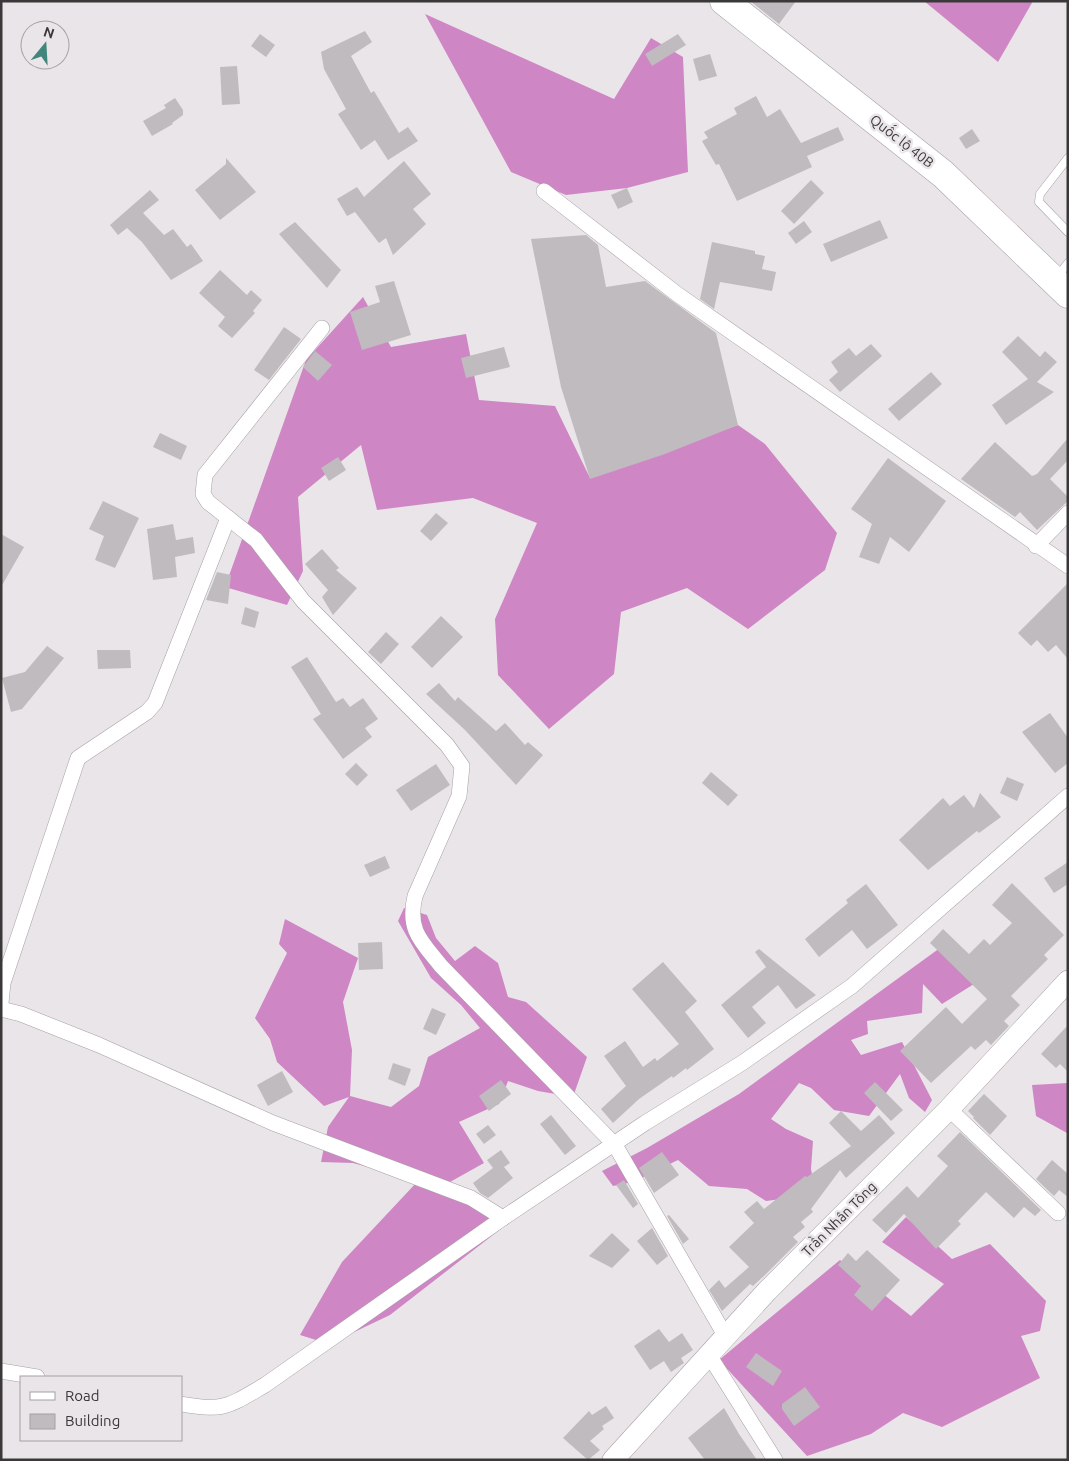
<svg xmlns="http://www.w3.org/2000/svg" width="1069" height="1461" font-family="Ubuntu,sans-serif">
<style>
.forest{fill:#cf86c5}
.building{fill:#c0bbbf}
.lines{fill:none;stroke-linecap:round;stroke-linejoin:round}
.lane-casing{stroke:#a6a1a5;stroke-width:9}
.street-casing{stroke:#a6a1a5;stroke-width:16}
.secondary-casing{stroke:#a6a1a5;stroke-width:22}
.highway-casing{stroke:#a6a1a5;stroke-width:29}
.lane{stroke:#fff;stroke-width:8}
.street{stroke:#fff;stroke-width:15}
.secondary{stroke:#fff;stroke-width:21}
.highway{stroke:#fff;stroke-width:28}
.labels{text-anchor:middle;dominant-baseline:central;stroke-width:5;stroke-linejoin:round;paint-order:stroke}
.street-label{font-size:14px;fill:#3a3839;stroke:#eae5e9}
</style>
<rect width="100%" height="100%" fill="#eae5e9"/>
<g class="forest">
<polygon points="924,1 1033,1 998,62"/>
<polygon points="425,14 614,99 651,38 683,57 688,172 627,188 566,195 511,172"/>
<polygon points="363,297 391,347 466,334 479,400 555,406 590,478 738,425 765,444 837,533 825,570 748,629 687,588 621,612 614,674 549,729 498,675 495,619 537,523 473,498 377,510 361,445 298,497 303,571 287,605 225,587 306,360"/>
<polygon points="404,908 427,915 436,938 455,961 475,946 498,963 508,997 526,1002 587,1057 573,1097 538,1091 508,1081 499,1104 459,1122 484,1163 450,1182 398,1175 353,1163 321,1162 328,1127 349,1097 324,1106 277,1062 270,1039 255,1018 287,953 279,944 285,919 358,958 343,1002 352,1050 350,1096 391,1107 419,1086 428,1057 480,1028 461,1005 431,978 398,921"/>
<polygon points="944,945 974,984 942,1004 923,984 922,1013 867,1021 868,1034 851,1040 861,1055 902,1042 932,1100 925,1112 909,1098 900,1074 869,1116 834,1110 811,1088 799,1083 771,1119 786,1129 813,1141 811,1169 814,1186 797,1197 766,1201 747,1189 709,1186 678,1160 633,1182 613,1186 602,1171 647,1148 739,1094"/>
<polygon points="1068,1083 1068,1133 1067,1133 1036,1116 1032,1085"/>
<polygon points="417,1182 511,1221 390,1315 329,1344 300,1335 342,1262"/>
<polygon points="906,1217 952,1259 990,1244 1046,1301 1040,1331 1021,1336 1040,1378 942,1427 903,1413 871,1434 807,1456 719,1360 840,1260 911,1316 944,1284 882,1242"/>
</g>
<g class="building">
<polygon points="750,1 796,1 779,24"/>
<polygon points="365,31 372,42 351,56 371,93 374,91 399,133 408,127 418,141 388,160 375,140 361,150 338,114 346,109 324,69 321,52"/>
<polygon points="260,34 275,45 266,57 251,46"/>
<polygon points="678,34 686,45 652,66 645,54"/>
<polygon points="710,54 717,76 699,81 693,59"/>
<polygon points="237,66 240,104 222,105 220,67"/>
<polygon points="756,96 767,117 780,109 801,143 838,127 844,140 807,156 812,167 737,201 719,164 716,165 702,141 708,138 704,132 737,114 734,108"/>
<polygon points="175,98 183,110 183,115 172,123 173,124 152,136 143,121 166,108 164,105"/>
<polygon points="972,129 980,141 966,149 959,138"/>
<polygon points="226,158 256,192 220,220 195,190 226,164"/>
<polygon points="404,161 431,194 413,209 426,224 393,255 386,238 379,243 355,212 347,216 337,199 357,187 364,197"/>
<polygon points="811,180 824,193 794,224 781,211"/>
<polygon points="627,188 633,202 618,209 611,195"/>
<polygon points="150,190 159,200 143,213 164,235 173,229 187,247 191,244 203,261 171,280 142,242 127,228 118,235 110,225"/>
<polygon points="880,220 888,238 831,262 823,244"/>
<polygon points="804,221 812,232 796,244 788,233"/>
<polygon points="295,222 341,270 327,288 279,234"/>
<polygon points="586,235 598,245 606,287 645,281 716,333 738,425 665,454 590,479 561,387 531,239"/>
<polygon points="712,242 755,251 755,254 765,256 762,269 776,272 772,291 720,282 714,309 700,299"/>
<polygon points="220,270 247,295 251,290 262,300 253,311 255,313 232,338 218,326 225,317 199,293"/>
<polygon points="394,281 411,335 362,350 350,312 380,302 375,286"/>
<polygon points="284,327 301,339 269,380 254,370"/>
<polygon points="1018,336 1040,357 1045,351 1057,362 1037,382 1054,392 1006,425 992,405 1028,379 1002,352"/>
<polygon points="871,344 882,356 840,392 829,380 838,372 831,362 849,348 856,356"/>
<polygon points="504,347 510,367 466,378 461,358"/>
<polygon points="315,351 332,365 318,381 303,367"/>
<polygon points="931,372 942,384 899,421 888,409"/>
<polygon points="160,433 187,446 181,460 153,447"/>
<polygon points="1068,438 1068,460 1050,479 1068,497 1068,501 1037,530 1020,512 1015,517 961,479 995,442 1032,476 1037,474"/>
<polygon points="338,457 346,470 329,481 321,468"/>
<polygon points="888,458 946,501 909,552 890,537 879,564 859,557 872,524 851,509"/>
<polygon points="103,501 139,518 115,568 95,560 104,536 89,529"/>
<polygon points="436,513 448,523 431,541 420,531"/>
<polygon points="173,524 176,540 193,537 195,553 175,557 177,577 153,580 147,529"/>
<polygon points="1,534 24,547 1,587"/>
<polygon points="322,549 339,568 336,570 357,588 333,615 322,597 328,590 305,564"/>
<polygon points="217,572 231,575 228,604 206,600"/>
<polygon points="1068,583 1068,659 1056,645 1048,652 1037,640 1031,646 1018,633"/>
<polygon points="245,607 259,612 255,628 241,624"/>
<polygon points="441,616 463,637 432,668 411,647"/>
<polygon points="386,632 399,644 381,664 368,652"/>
<polygon points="47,646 64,658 22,709 11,712 2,678 25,672"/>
<polygon points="97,650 130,650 131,668 98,669"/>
<polygon points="307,657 336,702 343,698 350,707 363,698 378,719 365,728 372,737 343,759 313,719 321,714 291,667"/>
<polygon points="439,683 455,701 458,697 496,731 505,723 525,745 528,742 543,755 516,785 465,730 426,694"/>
<polygon points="1050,713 1068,738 1068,763 1055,773 1022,732"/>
<polygon points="356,763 368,775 357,786 345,774"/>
<polygon points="436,764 450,785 411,811 396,790"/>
<polygon points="711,772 738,795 728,806 702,783"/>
<polygon points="1007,777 1024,784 1017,801 1000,793"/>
<polygon points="980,793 1001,817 979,833 977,831 928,870 899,840 943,798 950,806 964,795 974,808"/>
<polygon points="385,856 390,868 370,877 364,865"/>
<polygon points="1068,862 1068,884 1054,893 1044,878"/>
<polygon points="1012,883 1064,935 1044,955 1048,959 1011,996 1020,1005 1004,1021 1009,1026 991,1045 986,1040 975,1050 971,1046 931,1083 900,1051 946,1007 962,1024 987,999 930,943 943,929 969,954 984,939 990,945 1012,923 992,905"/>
<polygon points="866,884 898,925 867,949 852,930 819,957 805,939 848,903 846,900"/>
<polygon points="382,942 383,969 359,970 358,943"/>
<polygon points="759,949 816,995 796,1009 778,985 752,1007 766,1023 748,1038 721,1005 766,967 755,952"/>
<polygon points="663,962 697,1001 685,1012 714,1049 687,1070 686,1068 673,1078 672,1076 639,1099 613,1123 601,1109 626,1086 604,1056 625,1041 643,1067 655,1058 657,1061 679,1044 632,989"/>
<polygon points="432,1008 446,1014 436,1035 423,1029"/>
<polygon points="1068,1025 1068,1072 1060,1064 1056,1068 1041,1054"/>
<polygon points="393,1063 411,1069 405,1086 388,1079"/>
<polygon points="282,1071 293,1092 268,1106 257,1085"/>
<polygon points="501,1080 511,1094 489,1111 479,1096"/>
<polygon points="875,1082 903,1110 891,1121 864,1093"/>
<polygon points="984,1094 1007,1116 990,1135 973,1118 974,1117 968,1111"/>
<polygon points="841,1111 861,1131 879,1115 895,1133 846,1178 840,1170 811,1209 813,1212 801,1222 805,1227 793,1237 798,1242 766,1274 753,1286 750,1284 722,1311 709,1290 719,1280 725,1288 749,1267 729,1247 754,1223 744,1212 757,1201 764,1209 805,1176 807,1177 851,1146 829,1123"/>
<polygon points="551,1115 576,1146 565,1155 540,1124"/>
<polygon points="488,1125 496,1135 484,1144 476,1134"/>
<polygon points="960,1132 1041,1210 1035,1216 1024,1207 1014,1218 986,1192 958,1221 961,1224 936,1249 904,1214 886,1233 872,1220 907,1186 918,1198 948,1166 937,1156"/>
<polygon points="501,1150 510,1163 504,1167 513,1178 488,1198 480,1193 473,1183 493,1168 487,1160"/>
<polygon points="662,1152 679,1175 654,1193 639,1168"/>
<polygon points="1052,1160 1068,1174 1068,1197 1059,1190 1054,1196 1036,1179"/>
<polygon points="624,1180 638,1204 633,1208 616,1185"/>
<polygon points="669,1215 689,1239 683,1244 667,1216"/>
<polygon points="652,1228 668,1256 657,1265 637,1241"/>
<polygon points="612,1233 630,1250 612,1268 589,1256"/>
<polygon points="867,1250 900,1280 872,1311 854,1295 861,1286 838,1265 848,1253 856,1261"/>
<polygon points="659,1329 669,1342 682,1333 693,1350 681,1358 684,1363 671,1372 664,1361 650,1370 634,1346"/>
<polygon points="756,1353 782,1371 773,1386 746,1367"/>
<polygon points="805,1387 820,1407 794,1426 782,1409 782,1404"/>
<polygon points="606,1406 614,1418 602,1426 604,1429 590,1441 600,1450 588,1460 563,1438 589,1411 592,1415"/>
<polygon points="724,1408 739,1434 757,1460 705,1460 688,1438"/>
</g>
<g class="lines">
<g class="lane-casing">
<g id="lane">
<polyline points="1068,158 1040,194 1039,202 1068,232"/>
<polyline points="1057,277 1068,263"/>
</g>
</g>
<g class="street-casing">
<g id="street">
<polyline points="544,191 677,294 1068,566"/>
<path d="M322,328l-117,147 -2,19 5,8 48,38 47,61 144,144 15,21 -3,30 -44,100c-8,34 6,45 26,70l174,179 111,192"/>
<polyline points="1036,546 1068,513"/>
<polyline points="1,1003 3,983 78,758 147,712 155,703 228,518"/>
<polyline points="1,1009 21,1014 99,1045 273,1123 471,1198 503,1218"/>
<polyline points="949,1109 1058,1213"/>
<polyline points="709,1355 775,1460"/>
<polyline points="1,1371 37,1377"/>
<path d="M181,1404c43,8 48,2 84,-19l238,-167 142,-95 97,-60 110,-77 216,-190"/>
</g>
</g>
<g class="secondary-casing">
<polyline id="secondary" points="613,1460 767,1291 949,1109 1068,981"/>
</g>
<g class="highway-casing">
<polyline id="highway" points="724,1 943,174 1068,294"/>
</g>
<use href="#lane" class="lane"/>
<use href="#street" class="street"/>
<use href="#secondary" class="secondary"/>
<use href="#highway" class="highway"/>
</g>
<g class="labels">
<g class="street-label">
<text transform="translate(902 141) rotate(38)">Quốc lộ 40B</text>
<text transform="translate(839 1219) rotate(-45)">Trần Nhân Tông</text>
</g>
</g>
<rect width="1069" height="1461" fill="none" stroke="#3a3839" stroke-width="5"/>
<rect x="20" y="1376" width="162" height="65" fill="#eae5e9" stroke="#a4a0a3"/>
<rect x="30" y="1392" width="25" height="8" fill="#ffffff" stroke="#a4a0a3"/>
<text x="65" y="1401" font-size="15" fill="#3a3839">Road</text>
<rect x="30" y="1414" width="25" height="15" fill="#c0bbbf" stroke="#a4a0a3"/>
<text x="65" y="1426" font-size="15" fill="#3a3839">Building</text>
<g transform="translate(45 45) rotate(18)"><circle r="24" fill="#eae5e9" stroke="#a4a0a3"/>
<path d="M0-4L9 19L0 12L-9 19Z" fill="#41867c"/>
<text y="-8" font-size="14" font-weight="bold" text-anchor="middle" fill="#3a3839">N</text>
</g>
</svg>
